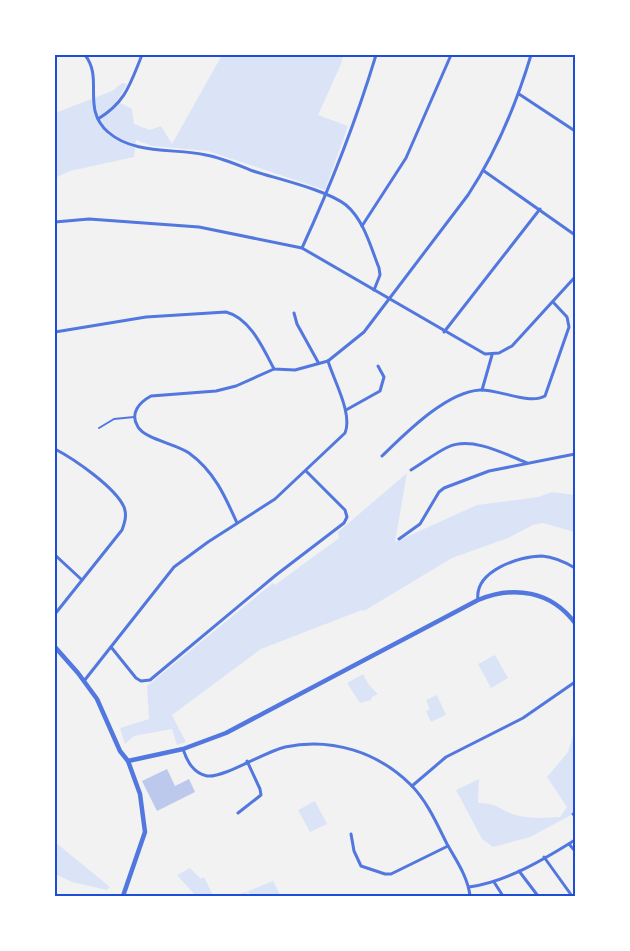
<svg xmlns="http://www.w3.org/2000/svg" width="630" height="951" font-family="'PT Sans Narrow',sans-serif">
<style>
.green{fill:#dbe4f7}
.building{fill:#bdc9ec}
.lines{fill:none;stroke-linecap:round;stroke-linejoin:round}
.service{stroke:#5277de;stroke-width:2}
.minor{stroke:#5277de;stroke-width:3}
.tertiary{stroke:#5277de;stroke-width:4.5}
.neatline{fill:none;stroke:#1d4ed8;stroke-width:2}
</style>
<rect width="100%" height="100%" fill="#f2f2f2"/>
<g class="green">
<polygon points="222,55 343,55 341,64 318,115 348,126 325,190 208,151 152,146 136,140 134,157 70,171 55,178 55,113 112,91 122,83 127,84 117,101 132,109 134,124 150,130 161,126 172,144"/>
<polygon points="407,473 395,542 477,505 538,497 552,492 575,495 575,532 543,523 533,525 508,538 452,558 364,611 362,610 261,649 172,715 186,742 177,745 172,729 134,736 125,744 120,728 149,719 147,686 273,583 275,585 339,538 338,532"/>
<polygon points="495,655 508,678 491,688 478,664"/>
<polygon points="363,674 369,685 378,694 372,697 371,700 360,703 347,683"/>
<polygon points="437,695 446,715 431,722 426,711 430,709 426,700"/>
<path d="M575,729v84l-45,24 -37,10 -11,-8 -26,-49 23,-11 -1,24c21,0 20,7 38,12 14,4 29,3 44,2l7,-10 -20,-30 21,-25z"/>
<polygon points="315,801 327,824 310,832 298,810"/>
<polygon points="55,842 110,887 107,890 72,882 55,874"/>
<polygon points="190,868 201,879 204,877 213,896 196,896 177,875"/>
<polygon points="273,881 281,896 254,896 247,892 245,896 236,896"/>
</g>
<polygon class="building" points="167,769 175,786 189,779 195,792 157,811 142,781"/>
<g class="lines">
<polyline class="service" points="99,428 114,419 134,417"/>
<g class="minor">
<path d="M85,55c19,24 -4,53 23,77 26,23 67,16 98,23 16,3 32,10 47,16 25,8 74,19 93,34 18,15 25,43 33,63l1,7 -6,15"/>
<polyline points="519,94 575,131"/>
<path d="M98,119c28,-17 32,-35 44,-64"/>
<polyline points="484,171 575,235"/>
<polyline points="55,222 89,219 199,227 302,248 485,354 499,353 512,346 575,277"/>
<polyline points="362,226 406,158 451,55"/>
<path d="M302,248c29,-63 54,-127 74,-193"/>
<polyline points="294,313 297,324 318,362"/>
<path d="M55,332l91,-15 80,-5c24,6 37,36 48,57l21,1 33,-9"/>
<polyline points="444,332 540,209"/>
<path d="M328,361l36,-29 104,-137c29,-44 48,-90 63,-140"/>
<polyline points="482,390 492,355"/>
<polyline points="346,410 380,391 384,377 378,366"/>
<path d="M55,449c19,10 60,38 69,58 3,8 1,15 -2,23l-67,84"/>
<path d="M382,456c24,-23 64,-64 98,-66 18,-1 49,15 65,6l24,-69 -2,-10 -14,-15"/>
<path d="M411,470c12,-7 24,-17 37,-23 24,-11 57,7 79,16"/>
<path d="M237,523c-12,-27 -23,-52 -48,-70 -13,-9 -44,-14 -51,-26 -9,-14 2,-25 13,-31l65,-5 20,-5 38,-17"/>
<polyline points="399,539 420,524 439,492 444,488 489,471 575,454"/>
<polyline points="55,555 82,580"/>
<path d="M478,600c-4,-29 41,-44 64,-44 12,1 23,6 33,12"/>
<polyline points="111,647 136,678 141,681 150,680 276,575 344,523 347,517 345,510 306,471"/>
<path d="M84,681l90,-114 34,-25 67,-43 70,-66c8,-19 -11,-52 -17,-72"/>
<path d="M183,749c4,12 10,24 24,27 17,2 57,-24 78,-29 46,-10 93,5 126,38 16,16 26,39 36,59 9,16 21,33 23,52"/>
<polyline points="412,786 446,757 523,718 575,682"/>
<polyline points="238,813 261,795 260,789 247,761"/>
<polyline points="573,814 575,816"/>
<polyline points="351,834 354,851 361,866 385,874 391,874 448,846"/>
<polyline points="569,844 575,851"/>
<polyline points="544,857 572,896"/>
<polyline points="519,871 538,896"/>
<polyline points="494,882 503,896"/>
<path d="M469,887c37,-5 74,-27 106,-47"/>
</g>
<g class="tertiary">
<polyline points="55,647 78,673 97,699 120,751 128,761 140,794 145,832 123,896"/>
<path d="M128,761l55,-12 43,-16 252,-133c36,-15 73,-9 97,23"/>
</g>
</g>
<rect width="630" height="951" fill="none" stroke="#ffffff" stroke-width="112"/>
<rect x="56" y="56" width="518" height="839" class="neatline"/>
</svg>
